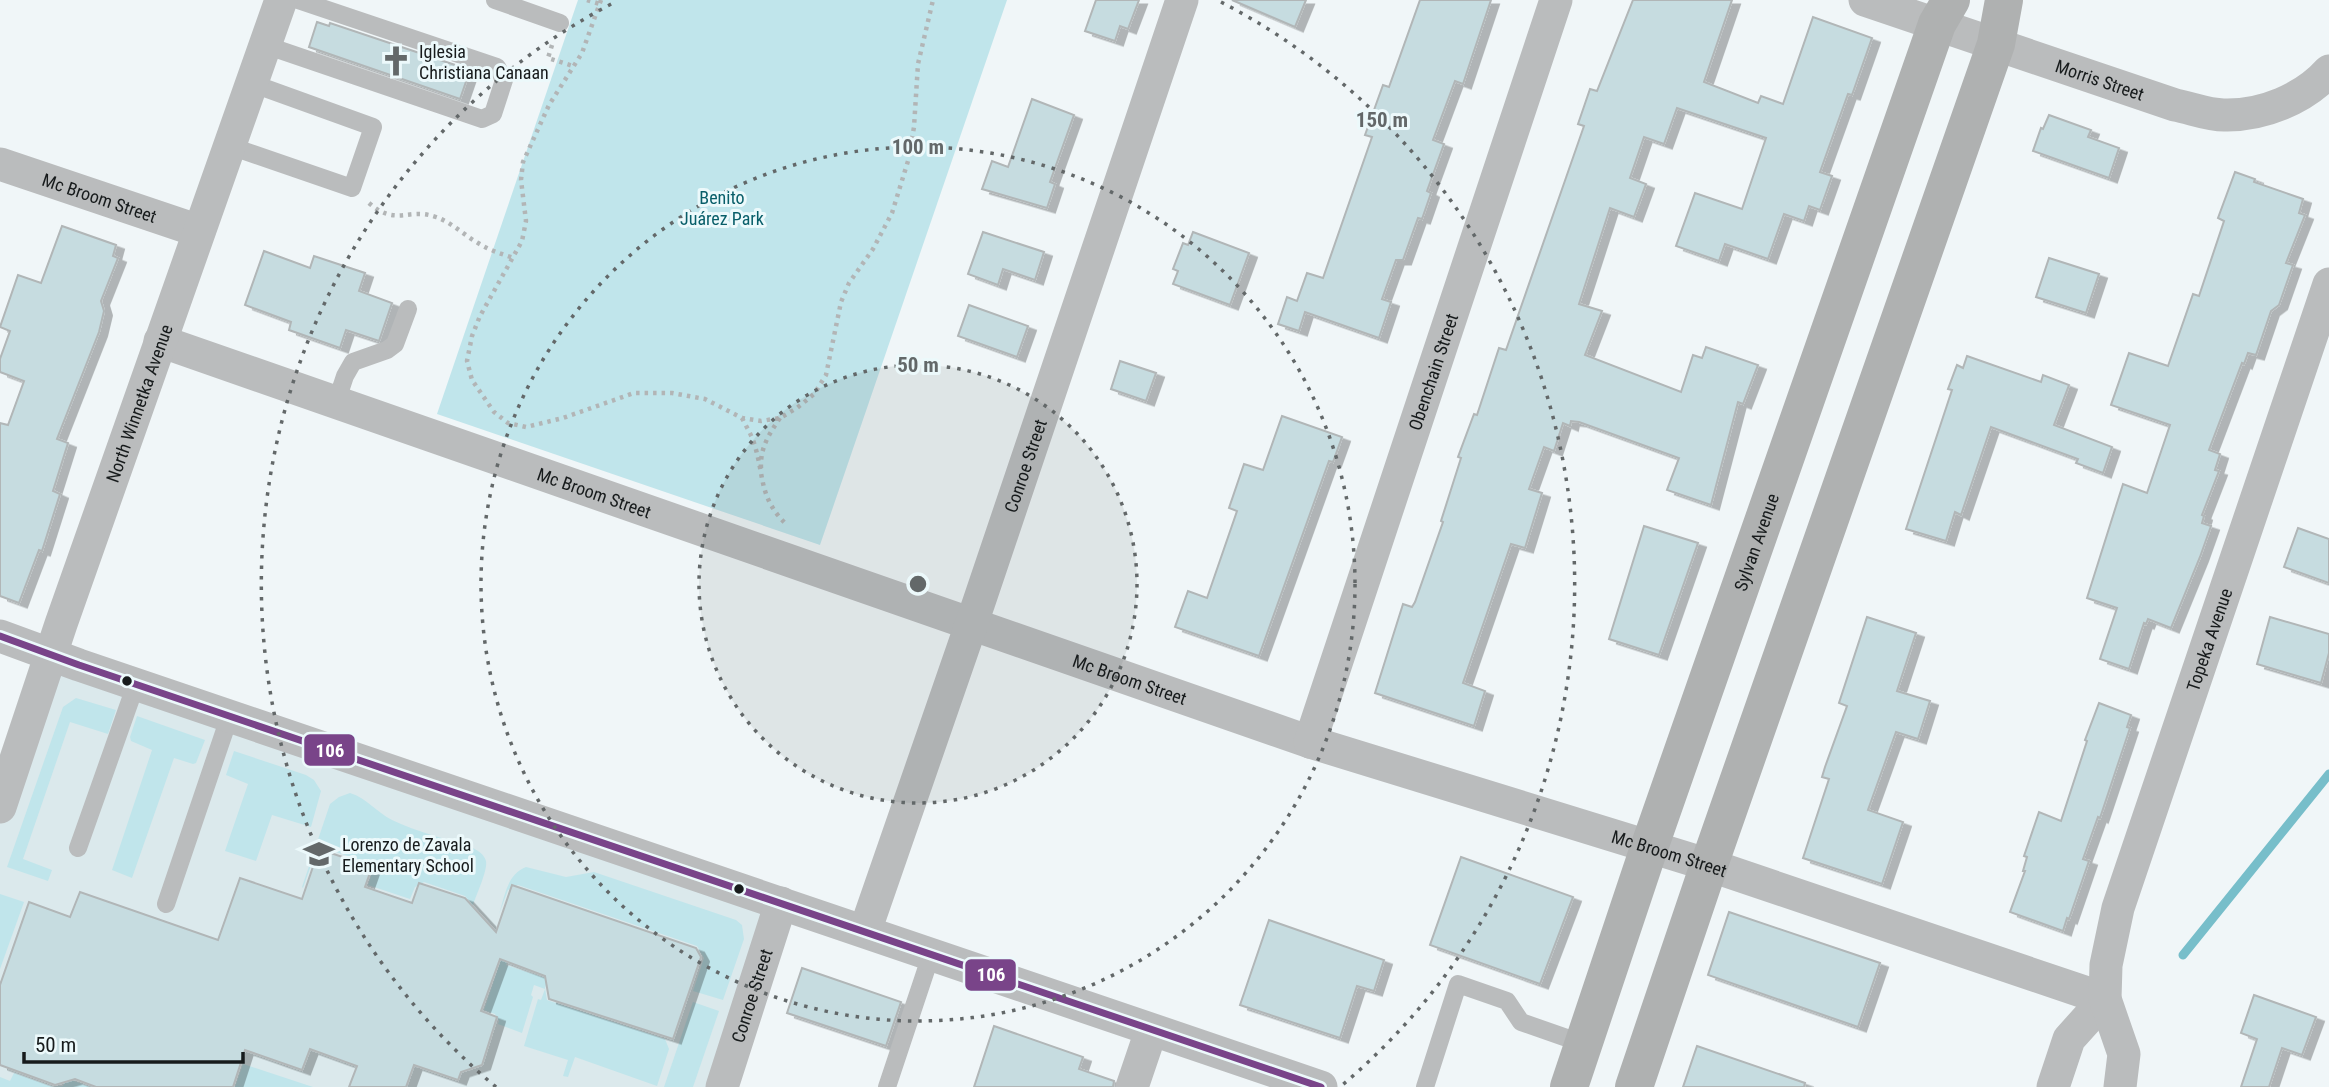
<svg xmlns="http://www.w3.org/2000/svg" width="2329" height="1087" font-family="'Roboto Condensed',sans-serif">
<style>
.built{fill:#dbe9ec}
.green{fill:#c0e5eb}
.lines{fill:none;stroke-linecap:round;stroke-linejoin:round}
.stream{stroke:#77beca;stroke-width:9}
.building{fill:#c6dce0;stroke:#b1b6b7;stroke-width:2;filter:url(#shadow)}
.path{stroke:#b2b5b6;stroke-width:4.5;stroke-dasharray:3.5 5;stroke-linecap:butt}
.lane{stroke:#babcbd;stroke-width:18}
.street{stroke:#babcbd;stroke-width:33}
.secondary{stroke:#afb1b1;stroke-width:38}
.bus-1-casing{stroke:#ecf9fb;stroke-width:12}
.bus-1{stroke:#794489;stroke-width:7}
.ring{fill:none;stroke:#636869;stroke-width:3.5;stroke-dasharray:3.5 7}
.bus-dot{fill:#171b1c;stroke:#ecf9fb;stroke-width:2.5}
.labels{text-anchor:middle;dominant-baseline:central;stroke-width:6;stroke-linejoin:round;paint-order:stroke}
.poi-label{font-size:18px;fill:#171b1c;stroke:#ecf9fb;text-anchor:start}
.street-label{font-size:18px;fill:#171b1c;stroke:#ecf9fb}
.park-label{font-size:18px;fill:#085e69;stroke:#ecf9fb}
.centre{fill:#636869;stroke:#ecf9fb;stroke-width:3.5}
.ring-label{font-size:21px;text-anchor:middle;font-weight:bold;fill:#636869;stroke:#ecf9fb;stroke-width:6;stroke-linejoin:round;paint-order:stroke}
.line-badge{stroke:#ecf9fb;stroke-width:2.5}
.badge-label{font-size:19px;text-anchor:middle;font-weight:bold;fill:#fff}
</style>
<defs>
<filter id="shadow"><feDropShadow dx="8" dy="4.5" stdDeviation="0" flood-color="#0004"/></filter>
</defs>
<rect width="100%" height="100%" fill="#f0f6f8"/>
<polygon class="built" points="51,654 781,903 719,1087 0,1087 0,805"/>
<g class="green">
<polygon points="578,0 1007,0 820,545 437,414"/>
<polygon points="76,698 116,710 108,734 70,722 23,859 52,870 48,881 7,867 63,707"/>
<polygon points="137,716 205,740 196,763 193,764 174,758 132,878 112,870 152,750 131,741 130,737"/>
<polygon points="234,751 306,775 314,780 321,791 311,827 272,815 256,861 225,851 248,784 226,775"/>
<path d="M350,793c17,5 26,19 42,27 25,12 55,19 81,28 5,3 11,6 13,13 2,10 -11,36 -14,47l-2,-1 1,-4 -6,-7 -41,-14 -9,5 -5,12 -42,-14 5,-15 -4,-7 -45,-15 -9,6 -12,34 -1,-1 28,-83 9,-7z"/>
<path d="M526,867l40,10 28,-5 142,48 6,5 2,14 -21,61 -30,-9 11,-33 -7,-12 -179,-61 -10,5 -9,24c6,-18 8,-40 27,-47z"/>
<polygon points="0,894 24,902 0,969"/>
<polygon points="514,944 506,965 548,979 545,988 547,1000 665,1039 669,1049 657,1086 575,1057 568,1077 563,1076 568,1060 524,1046 538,999 541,1000 545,989 534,985 531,995 533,997 522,1033 498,1024 499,1021 495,1014 484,1010 501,960 498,954"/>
<polygon points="693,1002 719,1011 693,1087 664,1087"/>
<polygon points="243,1064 313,1087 235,1087"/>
<polygon points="14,1073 53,1087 63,1086 66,1078 90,1087 0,1087 0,1077 10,1081"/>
</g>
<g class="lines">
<polyline class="stream" points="2183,955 2329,774"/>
</g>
<g class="building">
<polygon points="1096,0 1139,0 1128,29 1120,26 1115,41 1085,31"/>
<polygon points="1232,0 1306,0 1295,27"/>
<polygon points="1420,0 1491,0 1463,84 1455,81 1433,140 1444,144 1427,191 1431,193 1422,219 1418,218 1403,260 1396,260 1382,299 1391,302 1379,338 1305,312 1299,331 1278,324 1287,297 1297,301 1307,273 1323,278 1372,137 1365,135 1383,85 1389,87"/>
<polygon points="1633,0 1732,0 1704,82 1758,103 1761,96 1783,104 1813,17 1872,38 1852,95 1848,94 1820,172 1832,176 1820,210 1809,206 1804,221 1784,214 1768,259 1725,244 1719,261 1676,246 1695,193 1742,209 1766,138 1677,108 1664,144 1644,137 1630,178 1646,184 1634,217 1610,208 1579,304 1602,311 1585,355 1681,392 1693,355 1702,358 1706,347 1758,365 1743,404 1738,402 1711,505 1667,490 1679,458 1579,422 1571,421 1570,426 1563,423 1554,451 1544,447 1529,489 1542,493 1525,548 1511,544 1463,683 1485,691 1474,726 1375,693 1403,604 1412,607 1415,602 1443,522 1441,521 1461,458 1458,457 1474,414 1477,415 1499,348 1506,350 1584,126 1578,124 1590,89 1597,91"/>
<polygon points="317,22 329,26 330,23 470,70 460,99 309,47"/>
<polygon points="1032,99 1074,115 1050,182 1055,184 1047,208 982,189 992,161 1008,167"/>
<polygon points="2049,115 2091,130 2088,137 2119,148 2109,178 2033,151 2041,128 2043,129"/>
<polygon points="2235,172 2255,179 2254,182 2303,199 2299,213 2305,215 2286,263 2293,265 2279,305 2271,311 2256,355 2248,353 2244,364 2242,363 2209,450 2220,454 2215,470 2219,471 2202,515 2204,516 2202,523 2211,526 2200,557 2171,628 2148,619 2146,624 2144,623 2129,669 2100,659 2117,608 2087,598 2123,484 2147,493 2170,425 2111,405 2129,353 2168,366 2193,294 2199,296 2224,221 2218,218"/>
<polygon points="62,226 116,245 113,256 118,258 101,301 104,311 99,332 57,439 68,443 53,491 60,494 42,551 39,550 19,603 0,596 0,423 8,425 24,381 0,372 0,359 10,331 0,327 18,275 41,283"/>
<polygon points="983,232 1044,252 1035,280 1003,269 998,285 968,274"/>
<polygon points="1193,232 1249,253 1230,305 1173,284 1178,271 1173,269 1183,243 1188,245"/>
<polygon points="264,251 310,268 314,256 365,273 359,291 392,303 379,341 346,330 340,348 289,330 291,322 245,305"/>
<polygon points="2049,258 2099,274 2086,313 2036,297"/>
<polygon points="969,305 1028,326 1017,357 958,336"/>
<polygon points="1967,356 2041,382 2043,375 2069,385 2054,425 2112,447 2103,473 2076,463 2078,459 1991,427 1961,515 1955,512 1946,541 1906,529 1952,390 1948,389 1957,365 1963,368"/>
<polygon points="1120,361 1156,373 1146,401 1111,389"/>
<polygon points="1282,416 1342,437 1333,462 1329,461 1259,656 1175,627 1188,591 1207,598 1237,511 1229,508 1244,464 1263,470"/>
<polygon points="1644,526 1698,543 1659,655 1609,639"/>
<polygon points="2298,528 2329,539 2329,583 2284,567"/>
<polygon points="1867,617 1916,633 1897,691 1930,701 1918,739 1896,732 1868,810 1903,822 1882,884 1803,858 1829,779 1822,777 1825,767 1847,706 1839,703"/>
<polygon points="2270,617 2329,634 2329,653 2321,683 2257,664"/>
<polygon points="2099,703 2131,715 2127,727 2130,728 2100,818 2098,817 2083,859 2089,861 2069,919 2067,918 2063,931 2010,912 2025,871 2023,871 2027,857 2024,856 2039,812 2061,821 2087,741 2085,740"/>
<polygon points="319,849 372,867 365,887 412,903 419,883 465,898 496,932 512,885 696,948 701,957 673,1039 549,999 545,976 500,959 481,1011 497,1017 482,1065 461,1072 458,1080 414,1065 406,1087 349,1087 357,1066 310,1049 302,1070 245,1050 233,1087 96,1087 75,1079 55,1085 0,1065 0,985 29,902 70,917 80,892 218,940 240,878 302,899"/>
<polygon points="1461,857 1573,897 1540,984 1430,945"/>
<polygon points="1729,912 1880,963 1858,1027 1708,975"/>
<polygon points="1269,920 1384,960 1374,991 1357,986 1340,1038 1240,1005"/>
<polygon points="802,968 901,1002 886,1046 787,1013"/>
<polygon points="2254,995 2316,1017 2302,1055 2282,1048 2269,1087 2241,1087 2257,1039 2241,1033"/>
<polygon points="994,1026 1083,1057 1079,1069 1114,1081 1113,1087 974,1087"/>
<polygon points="1697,1046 1805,1083 1804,1087 1683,1087"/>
</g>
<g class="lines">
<g class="path">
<polyline points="587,0 600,4"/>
<polyline points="601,0 582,53 549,105 523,162 521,180 526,221 522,241 480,316 472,336 467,361 472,380 494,412 508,423 526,427 563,418 634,393 672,393 705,399 742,418 761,421 780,418 797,408 814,394 826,375 841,302 849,283 873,249 892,213 908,161 914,127 918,64 933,0"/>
<polyline points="552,45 548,58 573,66"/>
<path d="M369,203c27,24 39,4 67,14 15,5 28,18 42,26 11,7 23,11 36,15"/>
<path d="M742,418c4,8 9,16 12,25 11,34 4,54 33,82"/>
<path d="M761,468c-1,-20 8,-34 19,-50"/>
</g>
<g class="lane">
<polyline points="495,0 560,23"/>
<polyline points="265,45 482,119 493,114 504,80 497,67 298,0"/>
<polyline points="230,146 352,188 373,127 251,83"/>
<polyline points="336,403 345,376 353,362 387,350 395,344 408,309"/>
<polyline points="78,848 136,684"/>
<polyline points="166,904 230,715"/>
<polyline points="887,1087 931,955"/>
<polyline points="1425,1087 1458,984 1507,1001 1521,1022 1584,1044"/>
</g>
<g class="street">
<path id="s1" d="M1865,0l310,105c16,3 33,10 49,10 38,1 80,-16 105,-44"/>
<path id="s2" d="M0,164l199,67"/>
<path id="s3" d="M160,341l1150,401 399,123 396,134"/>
<polyline points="0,636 79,665 1321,1087"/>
<path id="s4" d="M1310,742l246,-742"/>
<path id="s5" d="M0,807l61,-183 220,-624"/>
<path id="s6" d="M865,931l114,-329 203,-602"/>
<path id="s7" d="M722,1087l59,-184"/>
<polyline points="1132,1087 1151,1031"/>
<polyline points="2053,1087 2069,1039 2105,999"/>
<path id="s8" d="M2120,1087l4,-33 -19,-55 1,-34 12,-57 211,-624"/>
</g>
<g class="secondary">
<path id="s9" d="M1569,1087l80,-239 288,-824 14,-24"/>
<polyline points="1634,1087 1709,865 1996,44 2004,0"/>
</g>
<g class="bus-1-casing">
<polyline id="bus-1" points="0,636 79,665 1321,1087"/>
</g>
<use href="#bus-1" class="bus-1"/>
</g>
<circle cx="918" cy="584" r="219" fill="#636869" fill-opacity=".12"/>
<g class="ring">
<circle cx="918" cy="584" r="219"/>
<circle cx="918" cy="584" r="437"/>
<path d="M496 1087A656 656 0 0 1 615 2M1221 2A656 656 0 0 1 1340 1087"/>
</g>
<defs>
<g id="church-bare" transform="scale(2.415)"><path d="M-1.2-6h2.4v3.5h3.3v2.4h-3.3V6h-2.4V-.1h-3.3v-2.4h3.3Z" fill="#636869" stroke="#ecf9fb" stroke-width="2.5" paint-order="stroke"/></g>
<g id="school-bare" transform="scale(2.415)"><path d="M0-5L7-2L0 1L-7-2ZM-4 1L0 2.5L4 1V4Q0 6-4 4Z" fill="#636869" stroke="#ecf9fb" stroke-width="2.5" paint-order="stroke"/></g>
</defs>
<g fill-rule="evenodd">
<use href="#church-bare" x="396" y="61"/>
<use href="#school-bare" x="319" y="854"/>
</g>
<g class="bus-dot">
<circle cx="127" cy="681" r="6"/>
<circle cx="739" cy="889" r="6"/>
</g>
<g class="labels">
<g class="poi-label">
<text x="419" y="51">Iglesia<tspan x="419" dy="21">Christiana Canaan</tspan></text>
<text x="342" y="844">Lorenzo de Zavala<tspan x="342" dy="21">Elementary School</tspan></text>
</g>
<g class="street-label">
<text stroke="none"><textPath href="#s1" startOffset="248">Morris Street</textPath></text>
<text stroke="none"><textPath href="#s2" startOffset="105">Mc Broom Street</textPath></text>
<text stroke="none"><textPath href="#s4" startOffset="390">Obenchain Street</textPath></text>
<text stroke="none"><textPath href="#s5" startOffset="427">North Winnetka Avenue</textPath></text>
<text stroke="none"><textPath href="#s6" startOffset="492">Conroe Street</textPath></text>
<text stroke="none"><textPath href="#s3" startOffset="460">Mc Broom Street</textPath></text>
<text stroke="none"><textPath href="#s9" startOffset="576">Sylvan Avenue</textPath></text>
<text stroke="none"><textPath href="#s8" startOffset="467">Topeka Avenue</textPath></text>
<text stroke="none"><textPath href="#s3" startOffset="1027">Mc Broom Street</textPath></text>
<text stroke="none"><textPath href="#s3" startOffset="1594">Mc Broom Street</textPath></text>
<text stroke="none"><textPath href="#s7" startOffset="96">Conroe Street</textPath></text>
</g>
<g class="park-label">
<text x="722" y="197">Benito<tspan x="722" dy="21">Juárez Park</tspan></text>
</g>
</g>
<circle cx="918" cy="584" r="10" class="centre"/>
<g class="ring-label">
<text x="1382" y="127">150 m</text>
<text x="918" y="154">100 m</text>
<text x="918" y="372">50 m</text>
</g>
<g class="line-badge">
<rect x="303" y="733" width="53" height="34" rx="7" fill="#794489"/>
<rect x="964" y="958" width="53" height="34" rx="7" fill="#794489"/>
</g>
<g class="badge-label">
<text x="330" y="757">106</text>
<text x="991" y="981">106</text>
</g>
<path d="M24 1052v10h219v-10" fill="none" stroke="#171b1c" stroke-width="3.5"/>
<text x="35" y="1052" font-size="21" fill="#171b1c" stroke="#ecf9fb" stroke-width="5" paint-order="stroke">50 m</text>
</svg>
